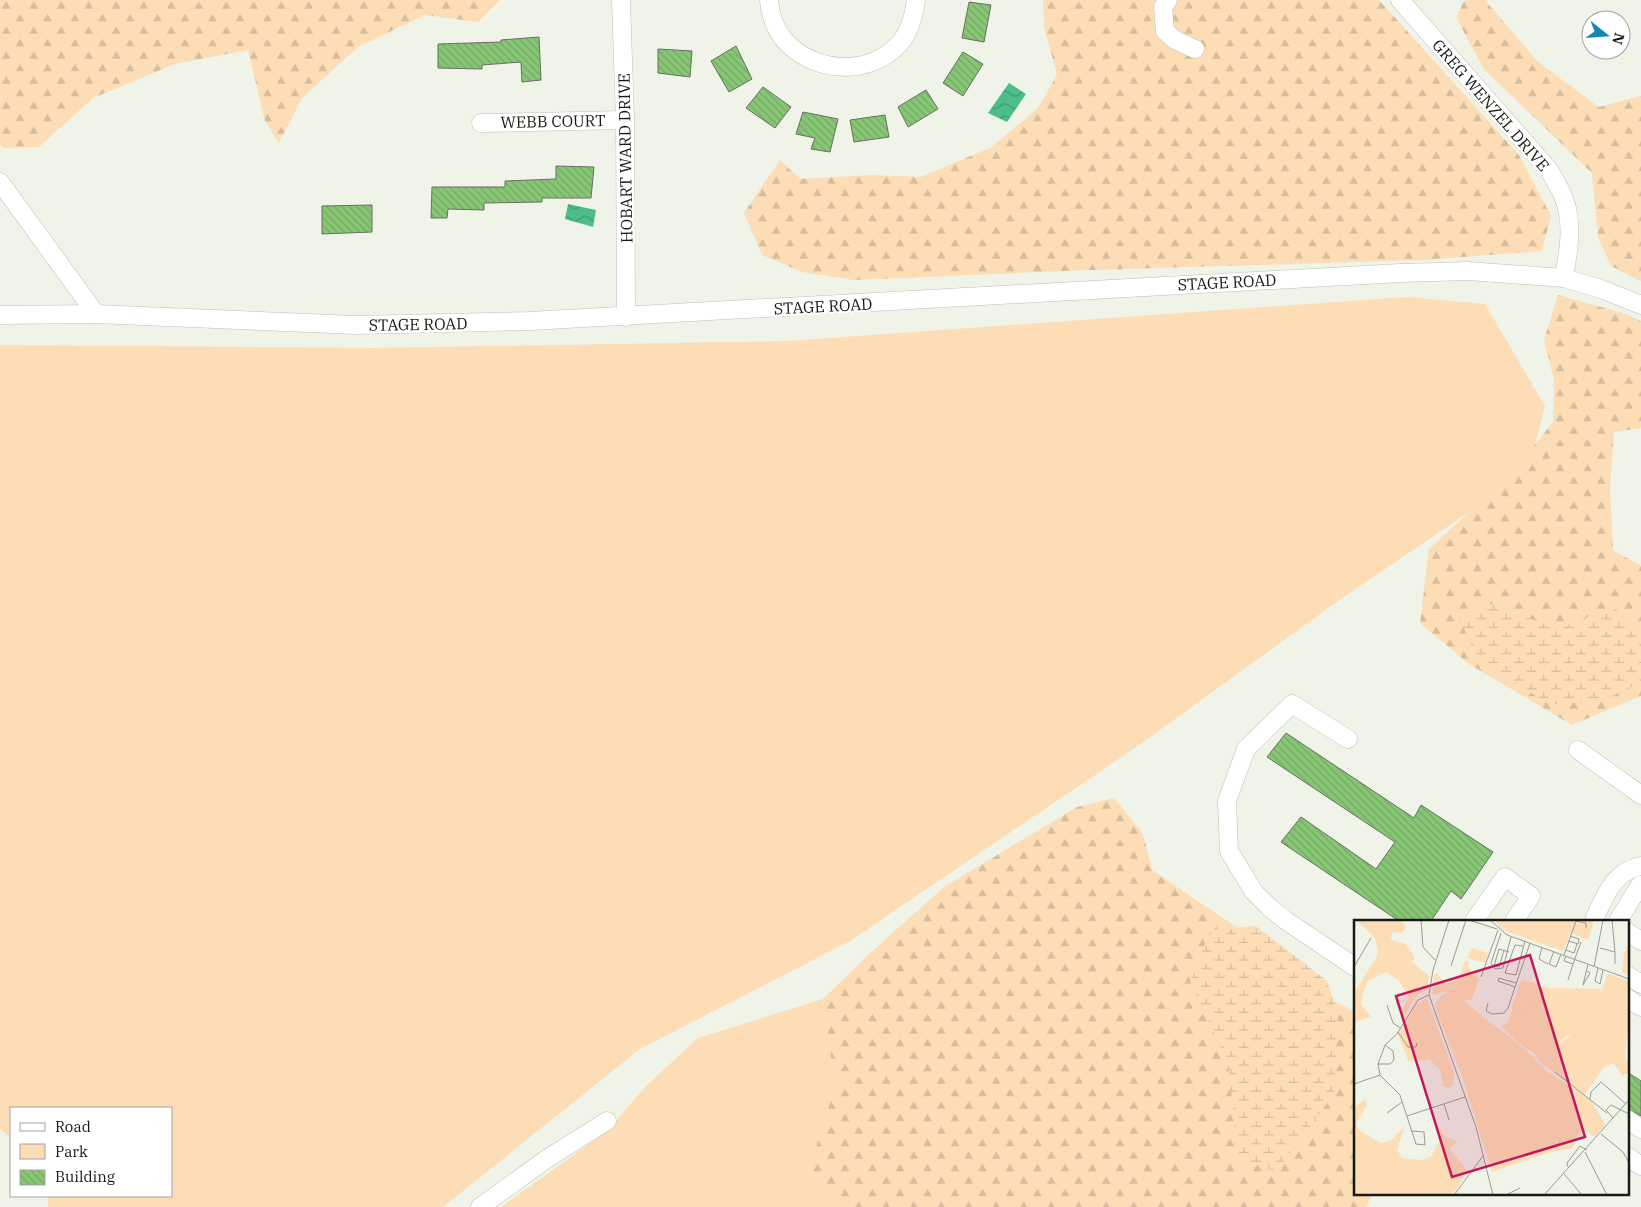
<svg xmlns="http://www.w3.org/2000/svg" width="1641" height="1207" font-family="'IBM Plex Serif',serif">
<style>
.green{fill:#fcddb6}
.forest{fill:url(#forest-firs)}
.wetland{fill:url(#wetland-marsh)}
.water{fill:url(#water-waves)}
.building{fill:url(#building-back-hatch);stroke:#686e66}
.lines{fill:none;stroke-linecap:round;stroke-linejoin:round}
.minor-casing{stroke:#bfc1b6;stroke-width:19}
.minor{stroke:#fff;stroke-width:18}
.labels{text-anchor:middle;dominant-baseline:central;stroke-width:5;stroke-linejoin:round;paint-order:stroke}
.street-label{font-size:16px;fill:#181815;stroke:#fff}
.inset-road{fill:none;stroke:#9a9b93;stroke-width:1}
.view{fill:#c2185b;fill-opacity:0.15;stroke:#c2185b;stroke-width:2.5}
.inset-edge{fill:none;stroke:#181815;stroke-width:2.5}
</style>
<defs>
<pattern id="forest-firs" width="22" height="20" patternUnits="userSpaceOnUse" patternTransform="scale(1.25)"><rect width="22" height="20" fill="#fcddb6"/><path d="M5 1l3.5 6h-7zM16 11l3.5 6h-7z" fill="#d7bd9c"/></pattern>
<pattern id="wetland-marsh" width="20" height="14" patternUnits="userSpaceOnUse" patternTransform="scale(1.25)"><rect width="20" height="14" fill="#fcddb6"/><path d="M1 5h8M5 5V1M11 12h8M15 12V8" fill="none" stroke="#d7bd9c"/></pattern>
<pattern id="water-waves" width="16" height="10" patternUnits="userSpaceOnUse" patternTransform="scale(1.25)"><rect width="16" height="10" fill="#4dbe8a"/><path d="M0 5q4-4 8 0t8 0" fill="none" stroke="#3f9970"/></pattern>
<pattern id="building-back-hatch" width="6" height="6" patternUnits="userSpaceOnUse" patternTransform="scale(1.25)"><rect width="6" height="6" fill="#87c674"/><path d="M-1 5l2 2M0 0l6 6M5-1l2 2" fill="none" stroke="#74a964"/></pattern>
</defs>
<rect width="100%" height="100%" fill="#f0f3e7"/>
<g class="green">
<polygon points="1406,297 1485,304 1545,406 1528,472 1338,601 1142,743 850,941 640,1049 443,1207 48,1207 48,1196 171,1196 171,1108 11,1108 11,1138 0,1129 0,345 371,348 788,341"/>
<polygon points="823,999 835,1086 810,1167 841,1207 501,1207 606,1132 646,1086 698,1038"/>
</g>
<g class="forest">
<polygon points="0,0 500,0 478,22 425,15 358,47 302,98 279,143 265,121 248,50 175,64 93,98 39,147 3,148 0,144"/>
<polygon points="1043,0 1379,0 1519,155 1551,216 1542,251 1423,260 1063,271 854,280 802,272 762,255 744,213 780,160 800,179 873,175 921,177 992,147 1038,108 1057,75 1044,26"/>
<polygon points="1471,0 1485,0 1538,62 1599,107 1641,96 1641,281 1611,266 1598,237 1592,173 1483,68 1456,17 1464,1"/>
<polygon points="1558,295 1626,314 1641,321 1641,428 1614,432 1610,488 1613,550 1641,566 1641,696 1572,725 1469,664 1420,623 1429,549 1513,472 1553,422 1554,380 1544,340"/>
<polygon points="1114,798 1143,834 1152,870 1251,937 1320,993 1355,1012 1355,1193 1373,1193 1366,1207 841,1207 810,1167 835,1086 823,999 868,955 944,887 1077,807"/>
</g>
<g class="wetland">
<polygon points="1491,604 1559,629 1613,606 1641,633 1641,683 1601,701 1550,705 1476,658 1459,616"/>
<polygon points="1256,926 1327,981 1338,1014 1334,1094 1276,1172 1237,1158 1229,1065 1190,982 1211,930"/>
</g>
<g class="water">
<polygon points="1009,83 1026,94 1007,122 988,113"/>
<polygon points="568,204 596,210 593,227 565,219"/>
</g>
<g class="building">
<polygon points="969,2 991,5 984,42 962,38"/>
<polygon points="539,37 541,80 522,82 521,62 482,65 482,69 438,68 438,44 501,42 501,40"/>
<polygon points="736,46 752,79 729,92 711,61"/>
<polygon points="658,49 692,51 690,77 658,73"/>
<polygon points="963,52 983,64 963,96 943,83"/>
<polygon points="763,87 791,107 775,128 746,108"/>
<polygon points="926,90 938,109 908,127 898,107"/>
<polygon points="803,112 838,119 830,152 811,149 815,138 796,134"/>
<polygon points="885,115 889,137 854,142 850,120"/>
<polygon points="556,166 594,167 591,198 542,198 542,202 484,203 484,210 448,209 447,218 431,218 432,187 505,187 505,181 556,179"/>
<polygon points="372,205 372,232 322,234 322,206"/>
<polygon points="1286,733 1414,818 1421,805 1493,852 1461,899 1451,891 1431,921 1399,921 1281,842 1301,817 1376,869 1395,842 1267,757"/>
<polygon points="1627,1072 1641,1081 1641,1116 1627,1108"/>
</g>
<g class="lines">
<g class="minor-casing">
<g id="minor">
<polyline points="621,0 625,120 626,317"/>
<path d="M769,0c1,15 7,31 17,42 30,32 85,34 114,1 10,-12 14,-28 16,-43"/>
<polyline points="1168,0 1163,7 1165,31 1175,40 1195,49"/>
<path d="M1400,0l149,170c8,14 17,28 19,44 4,20 -1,44 -4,64"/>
<polyline points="481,123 625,120"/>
<polyline points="0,182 96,314"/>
<polyline points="0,315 96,314 356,325 530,321 1401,273 1468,271 1564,278 1601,289 1641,305"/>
<polyline points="1348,739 1292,704 1246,749 1227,801 1229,851 1254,892 1268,906 1285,920 1355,967"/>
<polyline points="1578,750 1641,795"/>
<polyline points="1474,921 1505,877 1531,896 1514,921"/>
<path d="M1595,921v-4c11,-23 19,-46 46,-51"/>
<polyline points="1618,921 1640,885 1641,886"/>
<polyline points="1627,932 1641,941"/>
<polyline points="1627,975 1641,984"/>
<polyline points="1627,998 1641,1007"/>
<polyline points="1627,1119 1641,1129"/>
<polyline points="1627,1156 1641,1166"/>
<polyline points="480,1207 548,1158 607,1121"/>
</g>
</g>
<use href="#minor" class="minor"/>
</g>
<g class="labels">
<g class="street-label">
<text transform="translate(1491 105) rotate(49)">GREG WENZEL DRIVE</text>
<text transform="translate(553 121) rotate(-1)">WEBB COURT</text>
<text transform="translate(625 158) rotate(-91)">HOBART WARD DRIVE</text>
<text transform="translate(1227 282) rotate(-3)">STAGE ROAD</text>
<text transform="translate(823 306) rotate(-3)">STAGE ROAD</text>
<text transform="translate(418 324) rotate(-1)">STAGE ROAD</text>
</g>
</g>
<g transform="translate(1354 920)">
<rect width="275" height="275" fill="#f0f3e7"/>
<path d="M275,22v32h-4l-3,-3 2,-17zM117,28l17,5 -3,10 -17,-5zM254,54l21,7v24l-29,-11zM98,72l75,59 19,20 44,28 15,25 -10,13 -10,-6 -5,1 -8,16 -25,5 -55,19 -29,-93 -26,-67 -2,-9 9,-10zM225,109l7,4 -5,20 23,14 -19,27 -42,-29 -9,-12 19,-5zM46,244l24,6 21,25h-91v-27l30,11z" fill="#fcddb6"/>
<path d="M2,0h45l5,8 -5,5 -9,-1 -1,8 15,4 9,14 -3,4 17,14 -2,14 -10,5 -13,21 -3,-3 8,-16 -10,-16 -13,-9 -18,9 -5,13 -2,10 10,13 -17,5 2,-32 20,-32 2,-8 -3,-12zM141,0h42l-7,8 -16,6 -14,-6zM220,0h20l-6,20 -16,-7zM111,41h4v8l10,10 -7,20 -8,2 -18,-10 -14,4 2,-20 3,-2 8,11 13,-4zM170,60l24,8 53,1 -1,5 -26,1 -3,5 6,7 51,15 1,-4 -4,39 4,6 -2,10 -4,3 -10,-13 -9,4 -23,-14 3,-23 -17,6 -14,12 -19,5 -16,-10 -16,-16 7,-7 11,-38zM73,78l27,75v11l-4,4 -7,-2 -3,-17 -11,-10 -20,3 -11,-27 19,-31zM11,179l2,6 -11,19 4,7 21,12 9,-2 15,-15 -8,24 5,8 20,2 9,-3 9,-18 -5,-17 10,14 13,6 -9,6 19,24 -13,19 -10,4 -21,-25 -11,-3 -13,-3 -16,15 -30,-11v-60z" fill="#fcddb6"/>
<path d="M117,52l6,10 -7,13 -6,-17zM268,63h7l-1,39 -7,-1 -5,4 -21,2 -9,-3 -9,-11 -6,-14 2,-4 42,-3zM173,73l11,4v4l-18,12 -6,-1 -2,-5 3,-10zM46,246l21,5 23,24h-73z" fill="#fcddb6"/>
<path d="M181,0h41l-13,31 -60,-21 18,1z" fill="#fcddb6"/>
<path class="inset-road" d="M67,0l2,27 12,13M95,0l-16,50 -4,25 47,132 17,68M115,0l28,9M136,0l17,15 122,44M258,0l3,32M147,13l-10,30 4,6 8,-1 8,-31M215,21l9,3 1,-5 -9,-3M169,26l-8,-1 -10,28 11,2 9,-34M188,27l-3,12 9,5M246,28l15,4v12M150,30l-5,17 -5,-1 5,-17 10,3M212,30l8,3 3,-9M200,31l-5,13 7,3 5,-13M210,35l12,-34 10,2v5M212,36l-2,5 9,3 8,-22M97,46l15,-46M0,47l17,-29M240,47l9,-47M244,48l-3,13 5,3 3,-14M233,51l3,2 -7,12 5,-21M127,57l17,-47M214,60l5,-16M161,67l-17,-6 1,-3 17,5M134,83l-2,8 6,3 12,-1 4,-5 22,-65M33,85l6,18 7,5M44,112l10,15h8l1,-4M24,144h12l4,-4 -1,-9 -8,-6M201,152l52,41M0,164l26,-9M71,172l6,17M236,179l1,-7 10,-10 25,22M90,184l5,16M33,193l15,-11M53,196l58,-19M259,198l-7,-8 5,-5 18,9M58,211l12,1 1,13 -9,-1 -16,-49 -20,-20 -2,-11 7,-19 12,-11 21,-34 11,-5M247,214l22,18 6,11M231,232l22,43M214,247l-1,-4 13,-17 7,4M210,254l18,21M100,275l29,-39M152,275l14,-7M190,275l85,-95"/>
<path class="view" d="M176,35l55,182 -133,40 -56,-181z"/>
<rect width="275" height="275" class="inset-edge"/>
</g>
<rect x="10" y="1107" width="162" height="90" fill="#ffffff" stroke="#a3a3a1"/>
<rect x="20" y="1123" width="25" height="8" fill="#ffffff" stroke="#a3a3a1"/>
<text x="55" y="1132" font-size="15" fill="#181815">Road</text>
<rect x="20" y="1144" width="25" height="15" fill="#fcddb6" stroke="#a3a3a1"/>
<text x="55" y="1157" font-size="15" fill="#181815">Park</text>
<rect x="20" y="1170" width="25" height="15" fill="url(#building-back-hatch)" stroke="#a3a3a1"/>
<text x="55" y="1182" font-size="15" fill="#181815">Building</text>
<g transform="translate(1606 35) rotate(107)"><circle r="24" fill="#ffffff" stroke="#a3a3a1"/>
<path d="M0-4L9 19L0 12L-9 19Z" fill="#1188ac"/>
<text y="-8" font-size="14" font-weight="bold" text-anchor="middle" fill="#181815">N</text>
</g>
</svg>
